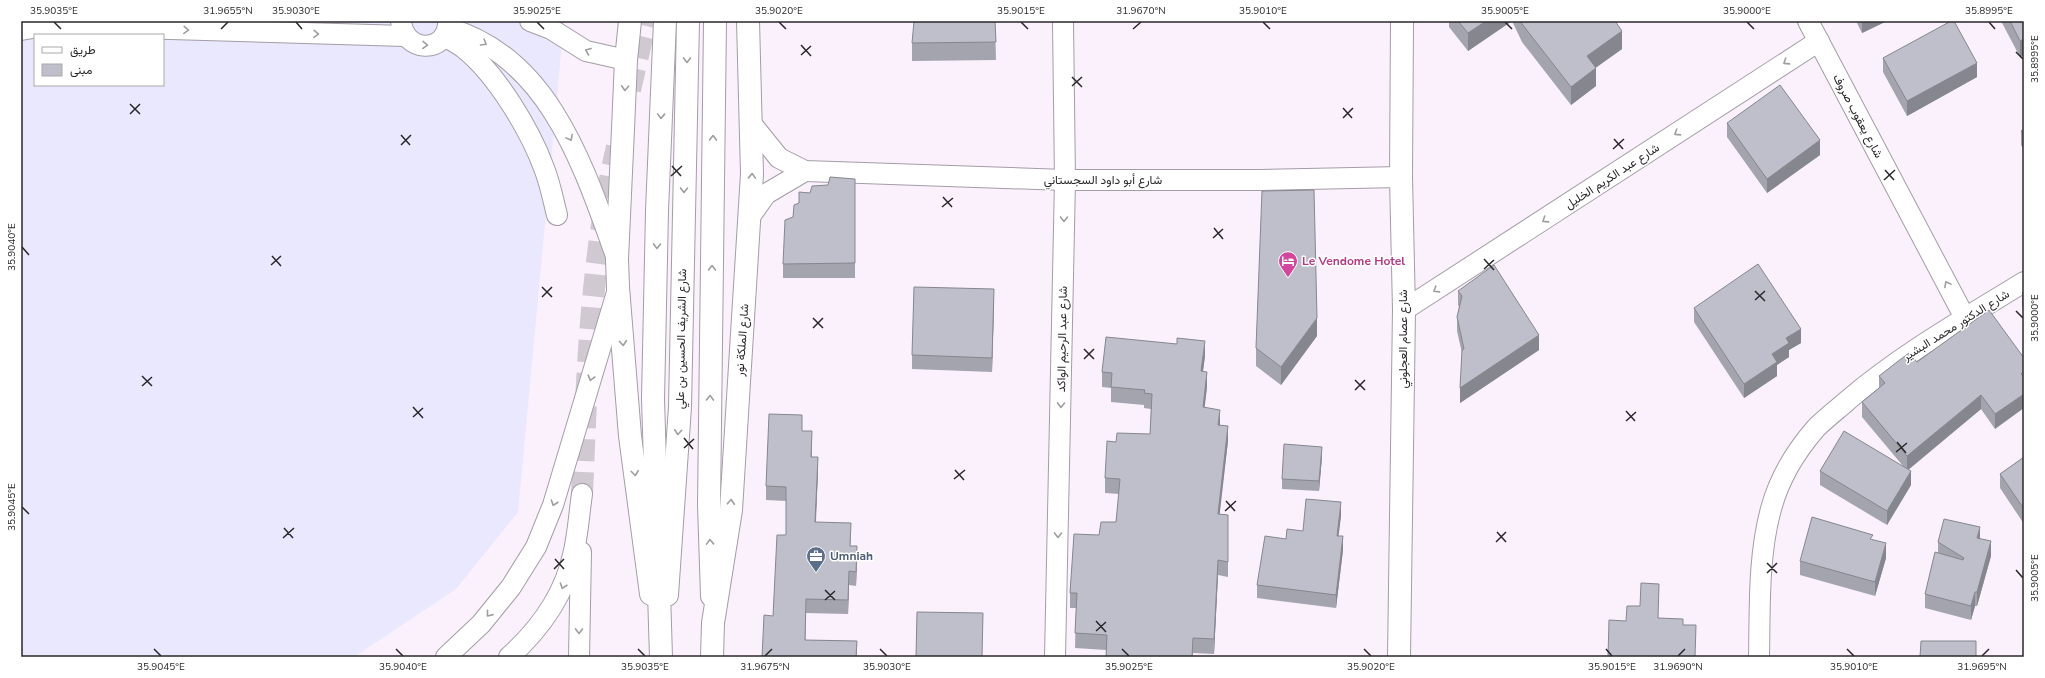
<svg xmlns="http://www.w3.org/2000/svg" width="2045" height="678" font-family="'Nunito Sans',Vazirmatn,sans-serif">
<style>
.commercial{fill:#eae8fe;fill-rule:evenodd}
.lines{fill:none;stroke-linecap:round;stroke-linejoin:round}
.secondary-tunnel{stroke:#d0c9d2;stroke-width:22;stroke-dasharray:22 11;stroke-linecap:butt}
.street-casing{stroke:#a49ca6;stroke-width:22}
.secondary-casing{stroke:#a49ca6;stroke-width:24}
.primary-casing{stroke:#a49ca6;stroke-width:24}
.highway-casing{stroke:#a49ca6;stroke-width:24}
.street{stroke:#fff;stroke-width:20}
.secondary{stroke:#fff;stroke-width:22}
.primary{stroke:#fff;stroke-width:22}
.highway{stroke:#fff;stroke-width:22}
.wall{fill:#a4a4af}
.shaded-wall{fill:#86868e}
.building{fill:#bfbfcb;stroke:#86868e}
.oneway{stroke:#9f9e9f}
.ticks{fill:none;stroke:#2a272a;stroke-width:1.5}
.labels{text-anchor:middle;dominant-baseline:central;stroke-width:3;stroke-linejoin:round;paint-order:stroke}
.street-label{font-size:12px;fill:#2a272a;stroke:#fff}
.hotel-label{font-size:12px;font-weight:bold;fill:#b23c85;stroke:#fff;text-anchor:start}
.service-label{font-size:12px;font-weight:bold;fill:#4e5e75;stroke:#fff;text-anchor:start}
.neatline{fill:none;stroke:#2a272a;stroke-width:1.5}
.ticks-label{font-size:10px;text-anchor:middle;fill:#2a272a}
</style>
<rect width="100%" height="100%" fill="#faf1fc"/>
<path class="commercial" d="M21,21h543l-46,491 -62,77 -102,68h-333zM35,35h128v50h-128z"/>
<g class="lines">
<g class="secondary-tunnel">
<polyline points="630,90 646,21"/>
<path d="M582,494c5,-116 8,-234 35,-347"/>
</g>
<g class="street-casing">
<g id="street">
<path d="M401,21c3,32 45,33 47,3"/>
<polyline points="530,21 551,29 586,51 626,60"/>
<polyline points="1808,21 1965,318"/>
<path d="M448,28c102,29 136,140 168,228"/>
<polyline points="21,30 39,27 68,26 405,36"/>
<path d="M444,36c7,4 15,8 21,13 32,26 65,81 79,119 6,15 9,31 13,47"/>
<polyline points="750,122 779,158 805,171 1065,180 1260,180 1401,177"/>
<polyline points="749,218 766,194 805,171"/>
<polyline points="1404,310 1819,41"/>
<polyline points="446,657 481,624 511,587 536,547 553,505 618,289"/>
<path d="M509,657c31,-28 55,-61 64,-102 5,-20 6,-41 9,-61"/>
<polyline points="579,657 581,552"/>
<polyline points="1055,657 1065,180 1063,21"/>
<path d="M1759,657c1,-48 -1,-101 12,-148 8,-30 25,-58 45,-81 10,-10 22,-19 32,-28 54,-46 116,-81 176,-118"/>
</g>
</g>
<g class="secondary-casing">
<g id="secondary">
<polyline points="630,21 626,60 623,129 617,259 618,287 630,436 651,594"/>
<polyline points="1399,657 1404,310 1401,177 1402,21"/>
</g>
</g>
<g class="primary-casing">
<g id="primary">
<polyline points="667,595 680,407 688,21"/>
<polyline points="712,596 709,505 715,21"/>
</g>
</g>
<g class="highway-casing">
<g id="highway">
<polyline points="661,657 653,399 657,211 665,21"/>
<polyline points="712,657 713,623 731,510 752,174 748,21"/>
</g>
</g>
<use href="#street" class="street"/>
<use href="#secondary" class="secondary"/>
<use href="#primary" class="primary"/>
<use href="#highway" class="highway"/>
</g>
<g class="wall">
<polygon points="995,21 996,60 912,61 912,43"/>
<polygon points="1449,21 1615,21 1622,49 1595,68 1596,86 1571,105 1522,42 1512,21 1468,51 1449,27"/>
<polygon points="1856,21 1887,21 1862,33"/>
<polygon points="2001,21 2024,21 2024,55 2020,57"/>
<polygon points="1883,58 1977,77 1907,116 1883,72"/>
<polygon points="1727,123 1820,155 1767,193 1727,137"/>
<polygon points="2024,129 2024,150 2021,145 2021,131"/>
<polygon points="855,179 855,278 783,278 783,264 799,203 810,193 828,185"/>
<polygon points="1458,291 1539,350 1460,403 1462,353 1457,331 1457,317 1459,307 1458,305"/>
<polygon points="2024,291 2024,309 2022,306 2022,292"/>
<polygon points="994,303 992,372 912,369 912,355"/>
<polygon points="1694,308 1801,343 1789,350 1789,357 1777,365 1777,376 1744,398 1694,322"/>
<polygon points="1317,336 1281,385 1256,366 1256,348"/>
<polygon points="1205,356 1203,371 1207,387 1204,408 1220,425 1228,441 1219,514 1228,515 1228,577 1218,575 1214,654 1193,653 1193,657 1106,657 1106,650 1075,648 1076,608 1070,608 1070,593 1099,535 1116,522 1119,494 1105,493 1105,478 1116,442 1150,434 1151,409 1144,408 1144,405 1111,402 1111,388 1102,387 1102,372"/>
<polygon points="2024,358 1995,429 1981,409 1908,469 1911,485 1887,525 1820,485 1820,471 1903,466 1862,417 1862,402 1879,388 1879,376 1917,362"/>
<polygon points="802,431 812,445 812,457 818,471 816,522 851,538 850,546 857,560 856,586 849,585 848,614 806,613 805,640 857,641 857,657 762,657 773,616 786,535 786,501 766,500 766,486"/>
<polygon points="1322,457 1319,491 1282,489 1282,479"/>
<polygon points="2024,457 2024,524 2000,488 2000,474"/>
<polygon points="1341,516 1338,536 1343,550 1336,608 1257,598 1257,585 1286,539 1303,531"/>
<polygon points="1980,539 1991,556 1977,606 1975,606 1971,620 1925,608 1925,594 1938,553 1938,542"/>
<polygon points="1873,540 1886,558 1875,596 1800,575 1800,561"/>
</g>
<g class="shaded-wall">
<polygon points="1486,21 1512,21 1468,51 1468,33"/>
<polygon points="1862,21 1887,21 1862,33"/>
<polygon points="1622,31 1622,49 1587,74 1587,56"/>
<polygon points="2024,39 2024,55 2020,57 2020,41"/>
<polygon points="1977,63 1977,77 1907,116 1907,101"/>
<polygon points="1596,68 1596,86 1571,105 1571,87"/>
<polygon points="1820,140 1820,155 1767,193 1767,179"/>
<polygon points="994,289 994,303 992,372 992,358"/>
<polygon points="1317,318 1317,336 1281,385 1281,367"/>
<polygon points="1801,329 1801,343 1789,350 1789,357 1777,365 1777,376 1744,398 1744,384 1786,338"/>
<polygon points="1539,335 1539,350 1460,403 1460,388"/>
<polygon points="1205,341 1205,356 1201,386 1201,371"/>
<polygon points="1207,372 1207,387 1203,422 1203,407"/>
<polygon points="2024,394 2024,408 1995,429 1995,414"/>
<polygon points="1981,395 1981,409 1907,471 1907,456"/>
<polygon points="1220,410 1220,426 1218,425"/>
<polygon points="1228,426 1228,441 1218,529 1218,514"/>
<polygon points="1322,447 1322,457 1319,491 1319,481"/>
<polygon points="818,457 818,471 815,536 815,522"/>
<polygon points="1911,471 1911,485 1887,525 1887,511"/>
<polygon points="1341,502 1341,516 1337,549 1337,536"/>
<polygon points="1980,527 1980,542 1977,538"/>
<polygon points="1343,536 1343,550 1336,608 1336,595"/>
<polygon points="1991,541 1991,556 1977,606 1977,592"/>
<polygon points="1886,543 1886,558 1875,596 1875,582"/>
<polygon points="857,546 857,560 856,586 856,572"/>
<polygon points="1218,560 1218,575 1214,654 1214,639"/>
<polygon points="849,571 849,585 848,614 848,600"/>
<polygon points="1975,592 1975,606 1971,620 1971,606"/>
<polygon points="806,599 806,613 805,654 805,640"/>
</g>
<g class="building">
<polygon points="914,21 995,21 996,42 912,43"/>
<polygon points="1458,21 1486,21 1468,33"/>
<polygon points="1521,21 1615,21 1622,31 1587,56 1596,68 1571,87 1522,24"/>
<polygon points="1951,21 1954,21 1977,63 1907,101 1883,58"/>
<polygon points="2010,21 2024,21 2024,39 2020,41"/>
<polygon points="1780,85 1820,140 1767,179 1727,123"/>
<polygon points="2024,129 2024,135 2021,131"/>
<polygon points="830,177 855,179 855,263 783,264 785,220 793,217 794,205 799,203 799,192 810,193 812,186 828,185"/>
<polygon points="1314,190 1317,318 1281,367 1256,348 1262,191"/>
<polygon points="1758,264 1801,329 1786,338 1789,343 1772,354 1777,362 1744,384 1694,308"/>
<polygon points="1494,265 1539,335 1460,388 1462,350 1464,349 1457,317 1462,296 1458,291"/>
<polygon points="914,287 994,289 992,358 912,355"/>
<polygon points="1989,310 2024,358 2024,372 2021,374 2024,377 2024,394 1995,414 1981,395 1907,456 1862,402 1885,383 1879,376 1897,362 1909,353 1917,362"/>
<polygon points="1106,337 1177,344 1177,338 1205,341 1201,371 1207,372 1203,407 1220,410 1218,425 1228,426 1218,514 1228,515 1228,562 1218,560 1214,639 1193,638 1192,657 1106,657 1107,635 1075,633 1077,593 1070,593 1074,534 1099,535 1101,522 1116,522 1120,479 1105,478 1107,441 1116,442 1117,433 1150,434 1152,394 1144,393 1145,390 1111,387 1112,373 1102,372"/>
<polygon points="769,414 802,415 802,431 812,431 811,457 818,457 815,522 851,523 850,546 857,546 856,572 849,571 848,600 806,599 805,640 857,641 856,657 762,657 764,615 773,616 777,535 786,535 786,487 766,486"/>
<polygon points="1844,431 1911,471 1887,511 1820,471"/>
<polygon points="1284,444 1322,447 1319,481 1282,479"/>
<polygon points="2024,457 2024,509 2000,474"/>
<polygon points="1306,499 1341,502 1337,536 1343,536 1336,595 1257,585 1265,536 1286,539 1287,529 1303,531"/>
<polygon points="1812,517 1873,535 1870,539 1886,543 1875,582 1800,561"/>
<polygon points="1944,519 1980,527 1977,538 1991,541 1977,592 1975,592 1971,606 1925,594 1935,552 1963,560 1964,558 1938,542"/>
<polygon points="1641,583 1659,584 1658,618 1683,619 1683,625 1696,625 1695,657 1608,657 1609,620 1626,621 1627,606 1640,606"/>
<polygon points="917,612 983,613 982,657 916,657"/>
<polygon points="1921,641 1976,641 1976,657 1920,657"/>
</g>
<defs><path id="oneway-chevron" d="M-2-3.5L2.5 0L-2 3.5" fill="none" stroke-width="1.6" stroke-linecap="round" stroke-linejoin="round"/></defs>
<g class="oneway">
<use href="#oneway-chevron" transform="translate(186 30) rotate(2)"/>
<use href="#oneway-chevron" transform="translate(316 34) rotate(2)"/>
<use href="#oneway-chevron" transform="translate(484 43) rotate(31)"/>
<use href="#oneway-chevron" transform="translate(425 45) rotate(1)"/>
<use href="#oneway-chevron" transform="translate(588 51) rotate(-159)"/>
<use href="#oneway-chevron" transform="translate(687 60) rotate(91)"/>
<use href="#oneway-chevron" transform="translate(1786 62) rotate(147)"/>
<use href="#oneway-chevron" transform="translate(625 88) rotate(93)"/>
<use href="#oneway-chevron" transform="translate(661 116) rotate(92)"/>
<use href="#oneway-chevron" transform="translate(1677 133) rotate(147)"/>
<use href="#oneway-chevron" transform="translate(570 138) rotate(62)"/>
<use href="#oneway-chevron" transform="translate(713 138) rotate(-89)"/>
<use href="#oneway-chevron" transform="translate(752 176) rotate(-88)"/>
<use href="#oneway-chevron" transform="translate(684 190) rotate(91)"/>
<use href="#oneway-chevron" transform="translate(1064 219) rotate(91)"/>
<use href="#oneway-chevron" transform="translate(1545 220) rotate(147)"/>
<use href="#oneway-chevron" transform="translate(657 246) rotate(91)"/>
<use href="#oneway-chevron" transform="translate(712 268) rotate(-89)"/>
<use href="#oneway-chevron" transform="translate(1947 284) rotate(-118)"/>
<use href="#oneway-chevron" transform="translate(1436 290) rotate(148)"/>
<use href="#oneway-chevron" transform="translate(623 343) rotate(85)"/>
<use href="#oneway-chevron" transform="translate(591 378) rotate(105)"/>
<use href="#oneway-chevron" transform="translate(710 398) rotate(-89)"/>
<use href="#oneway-chevron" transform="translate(1061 405) rotate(91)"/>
<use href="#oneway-chevron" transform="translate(678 432) rotate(94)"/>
<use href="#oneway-chevron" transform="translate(635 473) rotate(83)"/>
<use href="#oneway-chevron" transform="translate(731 502) rotate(-86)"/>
<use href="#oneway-chevron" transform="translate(554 503) rotate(109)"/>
<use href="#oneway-chevron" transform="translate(1058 535) rotate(91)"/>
<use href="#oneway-chevron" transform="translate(710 542) rotate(-92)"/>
<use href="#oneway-chevron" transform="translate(563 586) rotate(109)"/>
<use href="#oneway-chevron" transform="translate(489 614) rotate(129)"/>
<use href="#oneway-chevron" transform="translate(579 631) rotate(91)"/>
</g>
<path class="ticks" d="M54,22l7,7M296,22l6,7M537,22l7,7M779,22l7,7M1021,22l7,7M1263,22l7,7M1505,22l7,7M1747,22l7,7M1989,22l6,7M221,29l7,-7M1133,29l8,-7M801,45l10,11M2016,52l7,7M801,55l10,-9M1072,77l10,10M1072,86l10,-9M130,104l10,10M1343,108l9,10M130,114l10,-10M1343,118l10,-10M401,135l9,10M1614,139l9,10M401,145l10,-10M1613,149l11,-10M672,166l9,10M1885,170l9,10M671,176l11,-10M1884,180l11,-10M943,197l9,10M942,207l11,-9M1214,228l9,11M1213,238l10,-9M22,247l7,8M272,256l9,10M1484,259l10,11M271,265l10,-9M1484,269l10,-9M542,287l10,10M1755,291l10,10M542,297l10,-10M1755,300l10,-9M2016,311l7,7M813,318l10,10M813,328l10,-10M1084,349l10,10M1084,359l10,-10M142,376l10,10M1355,380l10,10M142,386l10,-9M1355,390l10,-10M413,407l10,11M1626,411l9,10M413,417l10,-9M1626,421l10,-9M684,438l9,11M1897,442l9,11M684,448l10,-9M1896,452l11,-9M955,470l9,10M954,479l11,-9M1226,501l9,10M22,507l7,7M1225,511l11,-10M284,528l9,10M1497,532l9,10M283,538l11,-10M1496,542l10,-10M555,559l9,10M1767,563l10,10M554,569l10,-10M2016,570l7,8M1767,573l10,-10M825,590l10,10M825,600l10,-9M1096,621l10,11M1096,631l10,-9M154,649l7,7M396,649l7,7M638,649l7,7M880,649l7,7M1122,649l7,7M1364,649l7,7M1606,649l6,7M1847,649l7,7M765,656l7,-7M1678,656l7,-7M1982,656l7,-7"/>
<defs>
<g id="hotel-pin" transform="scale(1)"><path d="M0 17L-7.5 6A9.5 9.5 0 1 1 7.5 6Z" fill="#d1479c" stroke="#fff"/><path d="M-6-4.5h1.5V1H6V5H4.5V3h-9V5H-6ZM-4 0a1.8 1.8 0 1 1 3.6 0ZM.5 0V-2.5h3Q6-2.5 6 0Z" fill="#fff"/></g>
<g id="office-pin" transform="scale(1)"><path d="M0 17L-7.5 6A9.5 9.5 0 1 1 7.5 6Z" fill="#5c6f8a" stroke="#fff"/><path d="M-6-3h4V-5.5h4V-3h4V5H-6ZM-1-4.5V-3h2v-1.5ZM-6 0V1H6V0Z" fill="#fff"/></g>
</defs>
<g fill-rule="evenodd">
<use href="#hotel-pin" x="1288" y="261"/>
<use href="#office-pin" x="816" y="556"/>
</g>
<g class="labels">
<g class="street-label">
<text transform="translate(1858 116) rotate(62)">شارع يعقوب صروف</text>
<text transform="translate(1612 176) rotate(-33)">شارع عبد الكريم الخليل</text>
<text x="1103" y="180">شارع أبو داود السجستاني</text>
<text transform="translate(1956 325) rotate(-32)">شارع الدكتور محمد البشير</text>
<text transform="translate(681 339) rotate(-89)">شارع الشريف الحسين بن علي</text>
<text transform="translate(1062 339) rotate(-89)">شارع عبد الرحيم الواكد</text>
<text transform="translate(1403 339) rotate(-90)">شارع عصام العجلوني</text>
<text transform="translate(742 340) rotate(-86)">شارع الملكة نور</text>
</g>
<g class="hotel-label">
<text x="1302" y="261">Le Vendome Hotel</text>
</g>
<g class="service-label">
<text x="830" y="556">Umniah</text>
</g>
</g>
<rect width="2045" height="678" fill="none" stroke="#ffffff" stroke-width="44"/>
<rect x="34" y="34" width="130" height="52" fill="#ffffff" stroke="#aaa9aa"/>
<rect x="42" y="47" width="20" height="6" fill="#ffffff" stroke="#aaa9aa"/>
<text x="70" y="54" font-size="12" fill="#2a272a">طريق</text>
<rect x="42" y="64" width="20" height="12" fill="#bfbfcb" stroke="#aaa9aa"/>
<text x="70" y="74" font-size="12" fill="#2a272a">مبنى</text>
<rect x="22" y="22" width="2001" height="634" class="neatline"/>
<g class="ticks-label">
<text x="54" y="14">35.9035°E</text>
<text x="228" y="14">31.9655°N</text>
<text x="296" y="14">35.9030°E</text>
<text x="537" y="14">35.9025°E</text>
<text x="779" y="14">35.9020°E</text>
<text x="1021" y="14">35.9015°E</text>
<text x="1141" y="14">31.9670°N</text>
<text x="1263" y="14">35.9010°E</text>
<text x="1505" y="14">35.9005°E</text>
<text x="1747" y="14">35.9000°E</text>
<text x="1989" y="14">35.8995°E</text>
<text transform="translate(2034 59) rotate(-90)" y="4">35.8995°E</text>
<text transform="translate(11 247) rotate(-90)" y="4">35.9040°E</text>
<text transform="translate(2034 318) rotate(-90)" y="4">35.9000°E</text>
<text transform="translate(11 507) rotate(-90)" y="4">35.9045°E</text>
<text transform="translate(2034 578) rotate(-90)" y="4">35.9005°E</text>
<text x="161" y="670">35.9045°E</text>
<text x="403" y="670">35.9040°E</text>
<text x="645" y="670">35.9035°E</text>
<text x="765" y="670">31.9675°N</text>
<text x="887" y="670">35.9030°E</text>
<text x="1129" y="670">35.9025°E</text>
<text x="1371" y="670">35.9020°E</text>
<text x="1612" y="670">35.9015°E</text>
<text x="1678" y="670">31.9690°N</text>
<text x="1854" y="670">35.9010°E</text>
<text x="1982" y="670">31.9695°N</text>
</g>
</svg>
